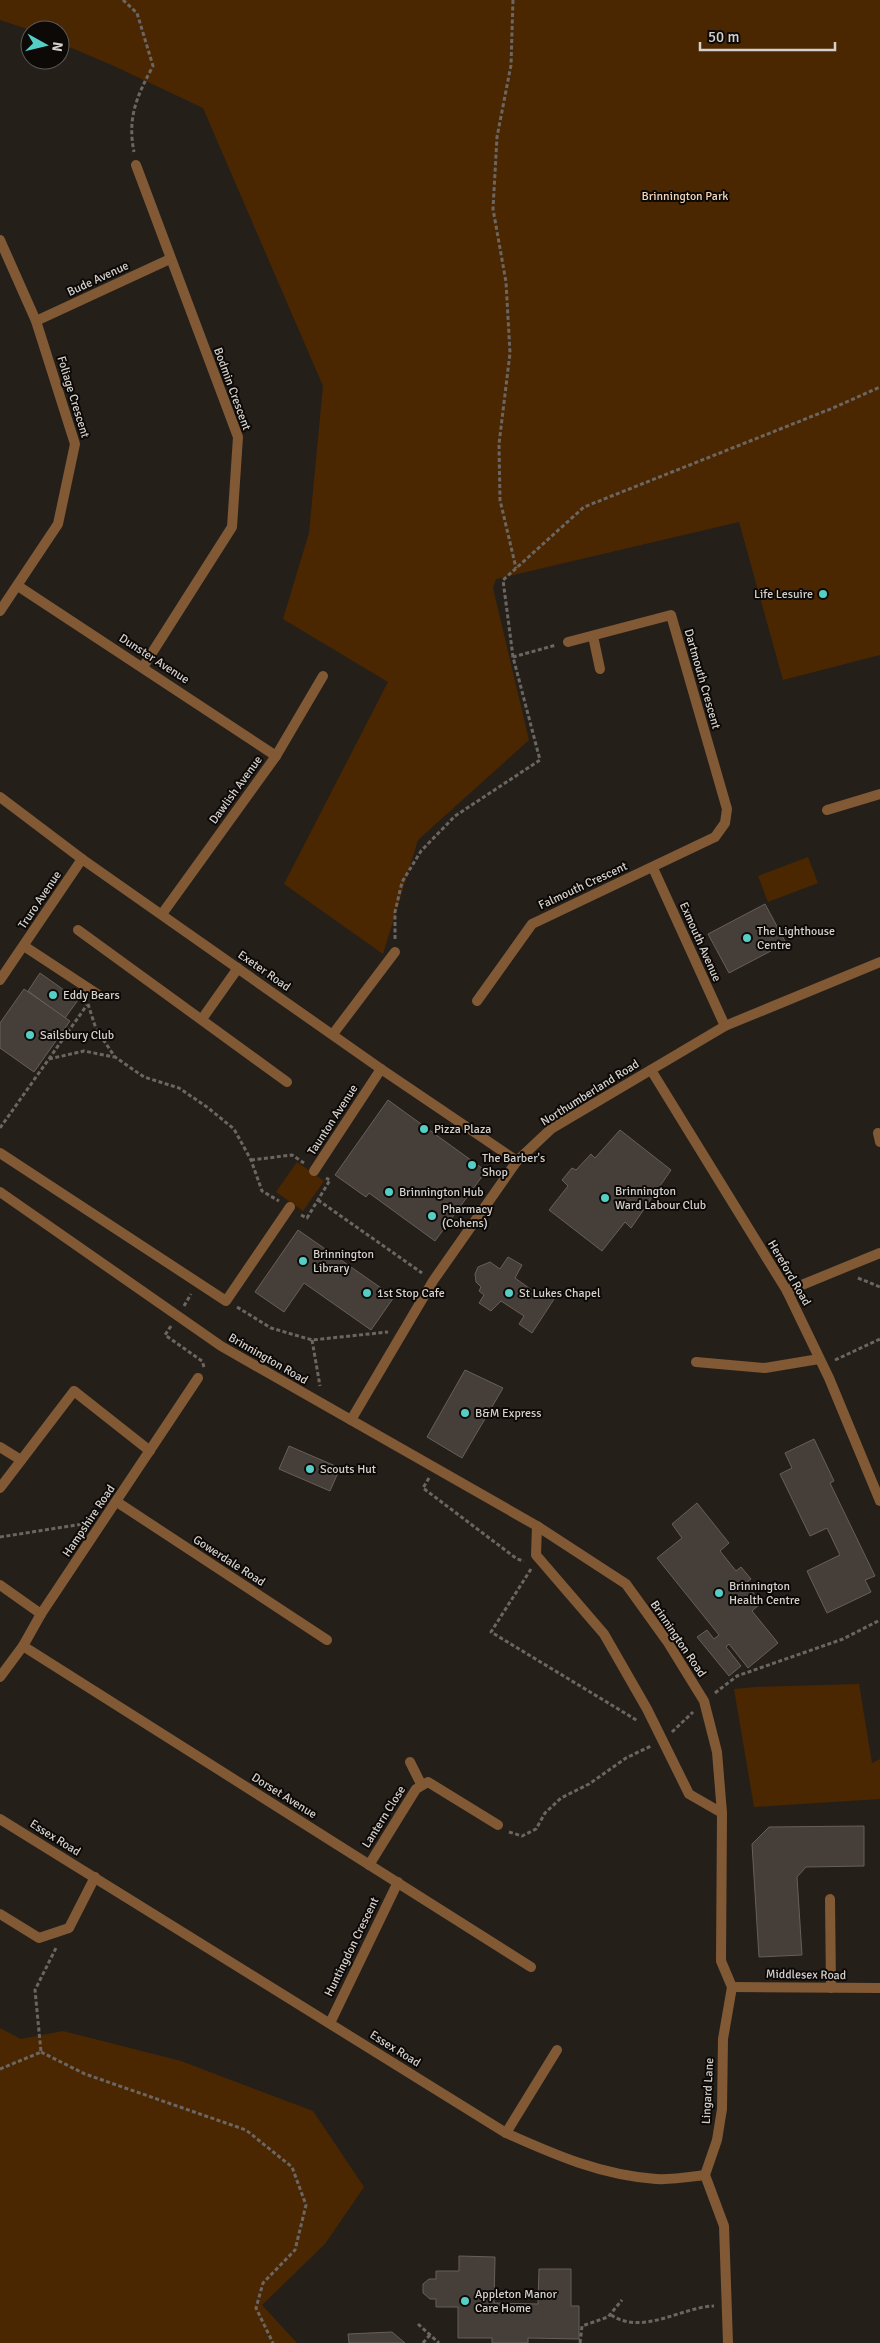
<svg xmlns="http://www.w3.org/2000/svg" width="880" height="2343" font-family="Signika,sans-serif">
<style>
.green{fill:#4a2700}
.building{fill:#453e39;stroke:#675f59}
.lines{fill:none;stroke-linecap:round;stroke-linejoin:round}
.path{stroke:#6c6662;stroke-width:3;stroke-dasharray:4 2.5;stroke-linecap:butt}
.service{stroke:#815935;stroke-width:10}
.minor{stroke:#815935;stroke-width:10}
.tertiary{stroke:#815935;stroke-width:10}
.poi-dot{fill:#55cec5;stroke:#0c0907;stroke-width:2}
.labels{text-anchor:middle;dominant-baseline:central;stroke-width:4;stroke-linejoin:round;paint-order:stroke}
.park-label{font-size:12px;fill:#f6d5b9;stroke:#0c0907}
.street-label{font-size:12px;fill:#d4d0cc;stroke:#0c0907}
.poi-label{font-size:12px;fill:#d4d0cc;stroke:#0c0907;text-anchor:start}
</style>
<rect width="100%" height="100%" fill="#251f1a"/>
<g class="green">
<polygon points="0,0 880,0 880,655 783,680 739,522 496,579 493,588 529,740 418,840 383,954 284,884 388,682 283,619 309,533 323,386 203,108 114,66 60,43 60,30 30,30 0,20"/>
<polygon points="808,857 818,883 768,902 758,876"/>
<polygon points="297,1162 324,1181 303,1211 276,1192"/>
<polygon points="859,1684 872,1763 880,1759 880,1799 754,1807 734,1689 755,1687"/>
<polygon points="0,2028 21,2039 63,2031 181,2061 313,2111 364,2187 325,2244 262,2305 297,2343 0,2343"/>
</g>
<g class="building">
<polygon points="765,904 786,943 729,973 708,934"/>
<polygon points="40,973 78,1000 65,1018 28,991"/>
<polygon points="24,989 70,1021 34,1072 0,1048 0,1023"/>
<polygon points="388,1100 486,1171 435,1241 369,1193 366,1197 335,1175"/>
<polygon points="620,1130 671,1170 631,1228 625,1222 602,1251 549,1210 568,1186 562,1180 572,1168 576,1170 591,1154 595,1158"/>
<polygon points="298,1230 394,1297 371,1330 304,1283 284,1312 255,1292"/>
<polygon points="508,1257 522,1265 515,1278 540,1296 544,1289 556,1296 532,1333 519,1324 524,1316 501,1301 491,1311 479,1303 484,1295 479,1291 481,1287 476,1282 475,1274 478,1267 490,1262 500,1269"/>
<polygon points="465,1370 503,1388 462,1458 427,1437"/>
<polygon points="814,1439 834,1481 830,1483 875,1576 865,1580 871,1592 827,1613 807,1571 840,1555 827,1528 810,1536 780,1474 792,1468 785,1453"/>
<polygon points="289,1446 340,1468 330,1491 279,1469"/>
<polygon points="697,1503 729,1543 720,1551 736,1571 741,1567 751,1579 746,1583 761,1603 752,1611 778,1643 748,1668 729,1644 726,1647 741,1666 729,1676 697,1637 707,1630 714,1639 719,1635 657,1558 682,1538 672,1524"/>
<polygon points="864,1826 864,1866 806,1867 797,1877 802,1955 759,1957 752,1844 769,1827"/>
<polygon points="459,2256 495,2257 494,2303 538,2304 539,2269 571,2269 571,2306 579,2306 579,2339 528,2338 528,2343 492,2343 492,2338 458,2338 458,2307 436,2307 436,2299 430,2299 423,2293 423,2284 429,2279 436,2279 436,2271 459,2271"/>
<polygon points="392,2332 405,2343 349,2343 348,2334"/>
</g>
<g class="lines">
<g class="path">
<path d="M123,0l14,13 16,53c-16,30 -26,51 -19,86"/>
<polyline points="513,0 511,65 497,137 493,209 506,282 510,353 499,444 500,500 516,568"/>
<polyline points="513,657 503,580 584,507 833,408 880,387"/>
<polyline points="395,939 395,912 402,882 421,851 455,816 540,760 513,657 556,645"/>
<polyline points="88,1004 96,1029 115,1057 144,1077 179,1088 207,1107 234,1129 251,1160 262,1191 279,1201"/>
<polyline points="49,1059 84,1051 114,1057"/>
<polyline points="0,1128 87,1005"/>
<polyline points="251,1160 292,1155 304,1163"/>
<polyline points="318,1200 422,1273"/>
<polyline points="301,1215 307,1218 330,1180 326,1178"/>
<polyline points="858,1278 880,1287"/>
<polyline points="184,1306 191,1294"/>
<polyline points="237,1307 271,1328 312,1340 388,1332"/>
<polyline points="171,1326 165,1335 202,1361 204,1367"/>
<polyline points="312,1340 320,1386"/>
<polyline points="835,1360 880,1339"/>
<polyline points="429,1478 423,1488 517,1559 524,1561"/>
<polyline points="0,1537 83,1524"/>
<polyline points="531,1569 491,1632 638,1721"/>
<polyline points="715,1693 737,1676 843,1639 880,1620"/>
<polyline points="672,1732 693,1712"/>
<polyline points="509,1832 522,1836 536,1829 545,1813 561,1798 589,1784 626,1758 651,1746"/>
<polyline points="41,2052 85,2074 246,2130 292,2167 306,2205 295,2250 263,2283 256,2308 273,2343"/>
<polyline points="0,2069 41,2052 35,1990 57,1946"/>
<path d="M611,2315c32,21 70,-8 103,-9"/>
<polyline points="418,2324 439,2343"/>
<polyline points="423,2343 430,2335"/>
<polyline points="580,2343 582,2326 608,2317 622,2300"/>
</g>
<g class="service">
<polyline points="827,810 880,794"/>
<polyline points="78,930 287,1082"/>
<polyline points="24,946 97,994"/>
<polyline points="202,1019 238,968"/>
<polyline points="333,1034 395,952"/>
<polyline points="830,1899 831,1988"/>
</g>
<g class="minor">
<polyline points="136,165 238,437 232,527 143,667"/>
<polyline points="0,240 36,321 75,444 58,524 0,611"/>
<polyline points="36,321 170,259"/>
<polyline points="18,586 276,756"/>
<polyline points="593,636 600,669"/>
<polyline points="0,797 82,859 381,1069 517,1161"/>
<polyline points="653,868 725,1026"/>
<polyline points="162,914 276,756 323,676"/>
<polyline points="0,980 82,859"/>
<polyline points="477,1001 532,924 715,837 725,823 727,809 671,615 568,642"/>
<polyline points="651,1070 787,1291 829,1378 880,1501"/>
<polyline points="878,1133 880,1142"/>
<polyline points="0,1153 226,1301 290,1207"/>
<polyline points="314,1171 381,1069"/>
<polyline points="787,1291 880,1253"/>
<polyline points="696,1362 765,1368 819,1359"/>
<polyline points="351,1420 433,1281 517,1161 551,1129 725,1026 880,962"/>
<polyline points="0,1447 21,1460"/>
<polyline points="0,1488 74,1391 150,1451"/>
<polyline points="117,1502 327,1640"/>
<polyline points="537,1526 536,1555 604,1634 647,1709 689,1794 722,1813"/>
<polyline points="0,1585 41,1614"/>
<polyline points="23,1646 531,1967"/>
<polyline points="0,1677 23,1646 41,1614 198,1378"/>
<polyline points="410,1762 421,1784"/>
<path d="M0,1819l506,314c49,22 95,42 150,46 16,1 33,-2 49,-4"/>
<polyline points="369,1865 416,1789 428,1782 498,1825"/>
<polyline points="0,1914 39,1938 69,1928 95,1877"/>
<polyline points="732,1987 880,1988"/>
<polyline points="330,2023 398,1882"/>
<polyline points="506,2133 557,2050"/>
</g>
<polyline class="tertiary" points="0,1192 221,1346 537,1526 626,1584 667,1641 704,1701 717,1752 722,1813 721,1961 732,1987 723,2039 722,2109 717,2140 705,2175 724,2226 728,2343"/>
</g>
<g class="poi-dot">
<circle cx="823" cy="594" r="5"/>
<circle cx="747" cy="938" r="5"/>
<circle cx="53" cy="995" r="5"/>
<circle cx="30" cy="1035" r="5"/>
<circle cx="424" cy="1129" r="5"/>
<circle cx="472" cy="1165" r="5"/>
<circle cx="389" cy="1192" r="5"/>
<circle cx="605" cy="1198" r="5"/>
<circle cx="432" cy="1216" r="5"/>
<circle cx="303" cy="1261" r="5"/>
<circle cx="367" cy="1293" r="5"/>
<circle cx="509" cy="1293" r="5"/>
<circle cx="465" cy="1413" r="5"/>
<circle cx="310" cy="1469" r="5"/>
<circle cx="719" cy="1593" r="5"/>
<circle cx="465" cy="2301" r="5"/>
</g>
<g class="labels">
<g class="park-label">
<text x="685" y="196">Brinnington Park</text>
</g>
<g class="street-label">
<text transform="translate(98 279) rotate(-25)">Bude Avenue</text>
<text transform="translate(232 389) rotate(70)">Bodmin Crescent</text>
<text transform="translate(73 397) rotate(73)">Foliage Crescent</text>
<text transform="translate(154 659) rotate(33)">Dunster Avenue</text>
<text transform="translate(702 679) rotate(74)">Dartmouth Crescent</text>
<text transform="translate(236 790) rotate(-54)">Dawlish Avenue</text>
<text transform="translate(583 886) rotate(-25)">Falmouth Crescent</text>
<text transform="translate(40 900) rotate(-56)">Truro Avenue</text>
<text transform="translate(700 942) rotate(66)">Exmouth Avenue</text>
<text transform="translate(264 971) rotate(35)">Exeter Road</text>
<text transform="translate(590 1093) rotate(-32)">Northumberland Road</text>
<text transform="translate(333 1120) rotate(-57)">Taunton Avenue</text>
<text transform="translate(789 1273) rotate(60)">Hereford Road</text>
<text transform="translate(268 1359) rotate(30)">Brinnington Road</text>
<text transform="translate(89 1521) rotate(-56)">Hampshire Road</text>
<text transform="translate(229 1561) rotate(33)">Gowerdale Road</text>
<text transform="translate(678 1639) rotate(56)">Brinnington Road</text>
<text transform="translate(284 1796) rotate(32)">Dorset Avenue</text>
<text transform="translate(384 1817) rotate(-58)">Lantern Close</text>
<text transform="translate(55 1838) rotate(32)">Essex Road</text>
<text transform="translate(352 1947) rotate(-64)">Huntingdon Crescent</text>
<text transform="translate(806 1975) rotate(1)">Middlesex Road</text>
<text transform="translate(395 2049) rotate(32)">Essex Road</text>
<text transform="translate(708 2091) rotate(-87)">Lingard Lane</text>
</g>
<g class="poi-label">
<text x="813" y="594" text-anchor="end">Life Lesuire</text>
<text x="757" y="931">The Lighthouse<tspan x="757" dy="14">Centre</tspan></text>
<text x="63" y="995">Eddy Bears</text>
<text x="40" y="1035">Sailsbury Club</text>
<text x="434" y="1129">Pizza Plaza</text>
<text x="482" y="1158">The Barber's<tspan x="482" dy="14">Shop</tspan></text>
<text x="615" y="1191">Brinnington<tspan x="615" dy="14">Ward Labour Club</tspan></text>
<text x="399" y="1192">Brinnington Hub</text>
<text x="442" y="1209">Pharmacy<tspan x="442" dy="14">(Cohens)</tspan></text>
<text x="313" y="1254">Brinnington<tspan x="313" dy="14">Library</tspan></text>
<text x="377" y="1293">1st Stop Cafe</text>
<text x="519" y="1293">St Lukes Chapel</text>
<text x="475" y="1413">B&amp;M Express</text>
<text x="320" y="1469">Scouts Hut</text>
<text x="729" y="1586">Brinnington<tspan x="729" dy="14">Health Centre</tspan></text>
<text x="475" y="2294">Appleton Manor<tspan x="475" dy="14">Care Home</tspan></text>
</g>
</g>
<g transform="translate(45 45) rotate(98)"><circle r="24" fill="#0c0907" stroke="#5c5956"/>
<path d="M0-4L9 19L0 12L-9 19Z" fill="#55cec5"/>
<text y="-8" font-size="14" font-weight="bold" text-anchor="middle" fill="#d4d0cc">N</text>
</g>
<path d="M700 42v8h135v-8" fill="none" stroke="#d4d0cc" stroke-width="2.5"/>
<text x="708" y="42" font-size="15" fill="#d4d0cc" stroke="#0c0907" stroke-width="4" paint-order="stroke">50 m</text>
</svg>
